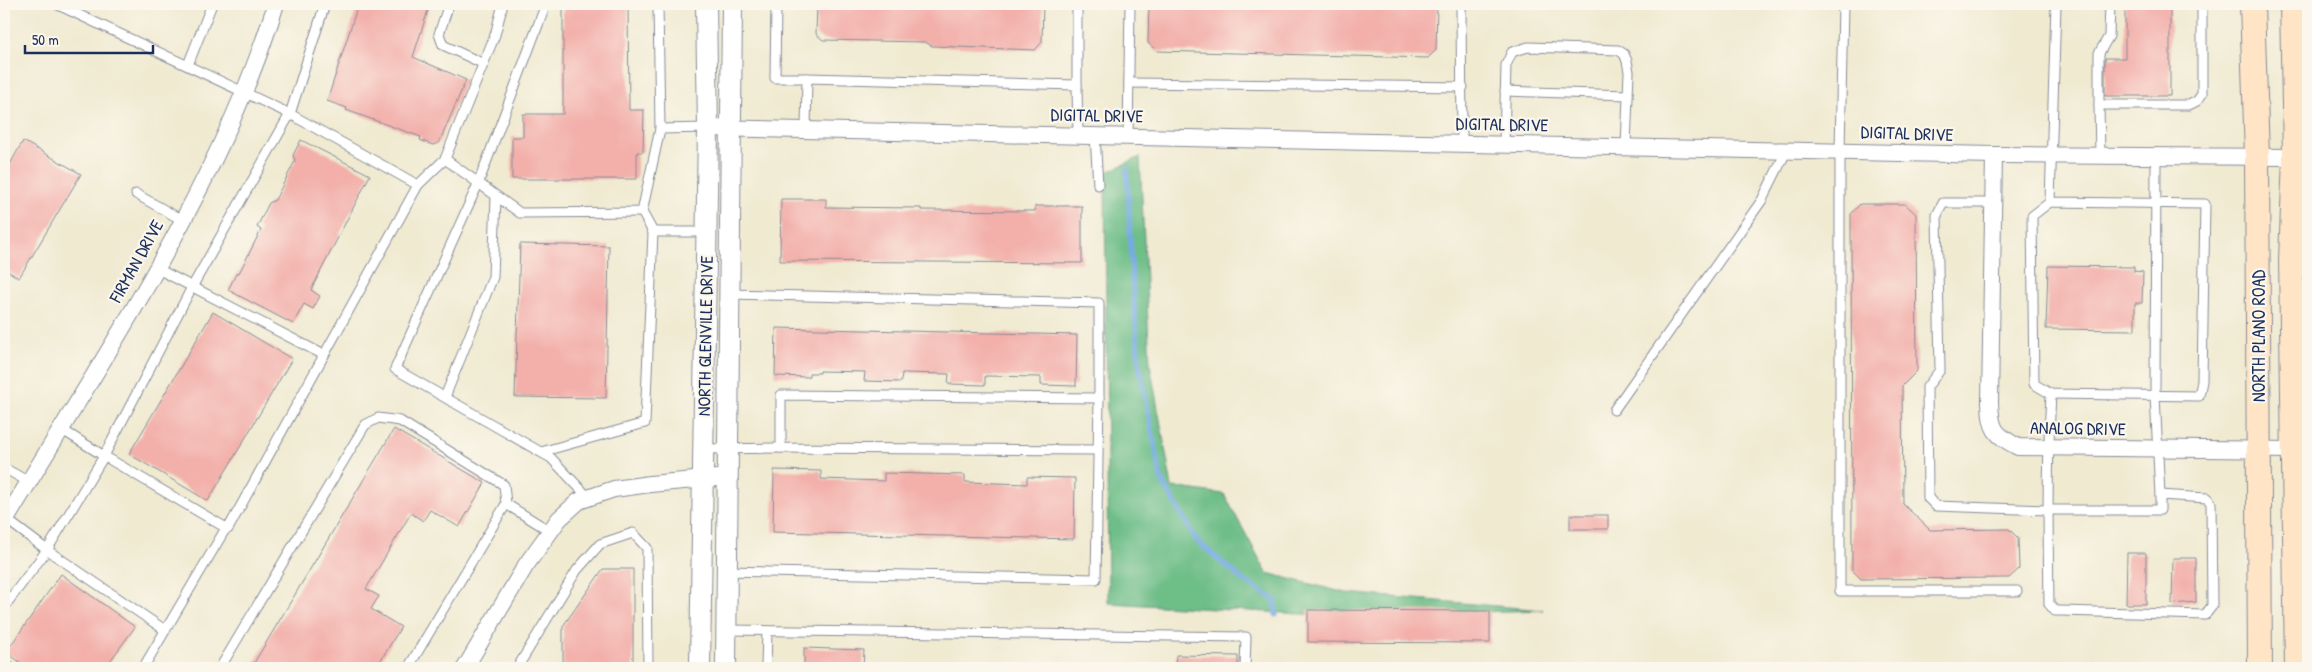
<svg xmlns="http://www.w3.org/2000/svg" width="2312" height="672" font-family="'Patrick Hand',sans-serif">
<style>
.forest{fill:#6ebe88;stroke:#447673}
.lines{fill:none;stroke-linecap:round;stroke-linejoin:round}
.stream{stroke:#76aae3;stroke-width:5}
.building{fill:#f3b0ab}
.service-casing{stroke:#868c98;stroke-width:11}
.minor-casing{stroke:#868c98;stroke-width:18}
.tertiary-casing{stroke:#868c98;stroke-width:22}
.secondary-casing{stroke:#868c98;stroke-width:26}
.service{stroke:#fff;stroke-width:9}
.minor{stroke:#fff;stroke-width:16}
.tertiary{stroke:#fff;stroke-width:20}
.secondary{stroke:#ffe4c6;stroke-width:24}
.labels{text-anchor:middle;dominant-baseline:central;stroke-width:4.5;stroke-linejoin:round;paint-order:stroke}
.street-label{font-size:18px;fill:#1b2f5e;stroke:#fbf7ec}
</style>
<rect width="100%" height="100%" fill="#fbf7ec"/>
<filter id="ink" filterUnits="userSpaceOnUse"><feTurbulence type="fractalNoise" baseFrequency=".02" numOctaves="2"/><feDisplacementMap in="SourceGraphic" scale="10" xChannelSelector="R" yChannelSelector="G"/><feConvolveMatrix kernelMatrix="1 2 1 2 8 2 1 2 1" color-interpolation-filters="sRGB"/></filter>
<filter id="wash" filterUnits="userSpaceOnUse"><feTurbulence type="fractalNoise" baseFrequency=".0096" numOctaves="4" result="noise"/><feDisplacementMap in="SourceGraphic" scale="20" xChannelSelector="R" yChannelSelector="G"/><feGaussianBlur stdDeviation="1.12" result="paint"/><feColorMatrix in="noise" values="0 0 0 0 0 0 0 0 0 0 0 0 0 0 0 0 0 1.4 0 .05"/><feComposite in="paint" operator="in"/></filter>
<g filter="url(#wash)">
<rect width="100%" height="100%" fill="#f0ead1"/>
<polygon class="forest" points="1140,157 1150,364 1172,487 1224,494 1267,573 1346,593 1543,610 1337,616 1108,603 1105,173"/>
<g class="lines">
<polyline class="stream" points="1127,169 1132,278 1139,364 1161,479 1197,541 1243,580 1275,600 1276,615"/>
</g>
<g id="blocks">
<g class="building">
<polygon points="361,4 430,4 413,57 466,80 439,143 433,145 420,140 421,137 346,110 347,108 327,101 357,8 360,9"/>
<polygon points="563,4 628,4 629,110 644,110 643,152 637,152 637,179 512,179 512,137 523,137 523,114 563,114"/>
<polygon points="817,4 1043,4 1042,42 1035,50 932,46 925,42 823,40 816,34"/>
<polygon points="1149,4 1437,4 1436,50 1428,58 1157,51 1148,43"/>
<polygon points="2125,4 2170,4 2170,96 2105,96 2105,58 2125,58"/>
<polygon points="301,140 370,175 311,290 320,296 313,309 304,304 293,324 228,290 237,272 239,273 261,230 257,227 269,203 275,200 295,161 293,155"/>
<polygon points="23,141 81,174 19,278 4,269 4,175"/>
<polygon points="781,199 826,199 826,207 921,208 921,210 1035,211 1035,206 1082,206 1082,263 780,261"/>
<polygon points="1860,204 1905,204 1916,214 1917,371 1902,386 1903,504 1930,530 2009,529 2018,538 2019,569 2009,578 1861,579 1852,570 1851,214"/>
<polygon points="520,244 609,246 606,398 515,397"/>
<polygon points="2048,266 2134,267 2134,271 2143,272 2142,303 2135,303 2135,330 2046,329"/>
<polygon points="213,312 292,359 208,501 129,454"/>
<polygon points="776,328 1077,335 1076,386 1041,385 1041,377 985,376 985,385 948,384 949,374 902,373 901,382 864,381 865,372 820,371 820,373 809,373 809,377 775,376"/>
<polygon points="394,429 485,483 459,527 430,510 423,521 411,513 366,589 379,596 371,609 401,627 376,668 251,668"/>
<polygon points="774,470 821,471 821,479 884,481 884,473 965,475 965,482 1027,484 1027,477 1075,478 1074,539 773,532"/>
<rect x="1570" y="515" width="38" height="14"/>
<polygon points="2127,553 2146,553 2146,604 2126,604"/>
<polygon points="2173,558 2196,558 2196,602 2172,604"/>
<polygon points="603,569 633,569 633,668 563,668 563,626"/>
<polygon points="61,574 135,627 105,668 28,668 6,652"/>
<polygon points="1308,610 1490,611 1490,643 1308,642"/>
<polygon points="804,648 864,650 863,668 804,668"/>
<polygon points="1176,655 1238,656 1238,668 1175,668"/>
</g>
</g>
</g>
<g filter="url(#ink)">
<use href="#blocks" fill-opacity="0" stroke="#868c98" stroke-width="1"/>
<g class="lines">
<g class="service-casing">
<g id="service">
<polyline points="56,4 290,114 418,185 445,159 495,35 503,4"/>
<polyline points="449,4 439,34 443,45 484,64"/>
<polyline points="546,4 478,184 395,369 551,458 589,498"/>
<polyline points="658,4 660,129"/>
<polyline points="776,4 775,78 807,78"/>
<polyline points="1461,4 1462,143"/>
<polyline points="1843,4 1840,151 1840,591 2017,591"/>
<polyline points="2110,4 2109,36 2099,53 2099,105 2189,105 2197,101 2202,94 2202,4"/>
<polyline points="188,65 212,4"/>
<polyline points="1129,83 1463,87"/>
<polyline points="1077,85 1077,4"/>
<polyline points="1505,91 1628,95"/>
<polyline points="2099,105 2100,156"/>
<polyline points="806,130 807,78 1077,85 1078,135"/>
<polyline points="1095,135 1098,185"/>
<polyline points="1128,136 1130,4"/>
<polyline points="1504,144 1506,65 1512,52 1528,47 1618,50 1624,54 1627,61 1629,72 1626,146"/>
<polyline points="2156,156 2155,396 2160,495"/>
<polyline points="445,159 520,213 642,212 660,129 708,128"/>
<polyline points="136,194 182,220"/>
<polyline points="2050,202 2205,204 2202,381 2199,396 2051,394 2034,384 2032,216 2050,202 2056,4"/>
<path d="M1993,203h-50l-6,12 3,155 -13,17 1,111 8,8 112,4h112v-15l47,3 4,5 1,103 -7,9 -144,-4h-6l-6,-7c-1,-70 -2,-140 2,-210"/>
<polyline points="642,212 653,232"/>
<polyline points="2291,259 2308,261"/>
<polyline points="156,268 324,355"/>
<polyline points="729,294 1099,303 1099,398"/>
<polyline points="445,397 493,277 496,197"/>
<polyline points="1614,410 1762,200 1787,150"/>
<polyline points="61,429 104,456 192,287 290,114 325,4"/>
<polyline points="703,449 781,448"/>
<polyline points="541,452 645,423 653,232 706,232"/>
<polyline points="4,468 29,482"/>
<polyline points="506,504 550,531"/>
<polyline points="6,519 47,550 104,456 228,529 418,185"/>
<polyline points="727,571 1096,579 1099,398 781,395 781,448 1098,450"/>
<polyline points="4,607 47,550 165,630"/>
<polyline points="726,630 1246,637 1245,668"/>
<polyline points="4,663 11,668"/>
<polyline points="143,668 226,528"/>
<polyline points="220,668 365,425 378,418 400,421 504,485 506,504 408,668"/>
<polyline points="517,668 577,570 600,544 633,533 647,548 648,668"/>
<polyline points="766,668 767,631"/>
</g>
</g>
<g class="minor-casing">
<g id="minor">
<polyline points="708,128 1994,155 2295,157"/>
<path d="M1994,155l-4,247c1,28 4,32 28,45l274,3"/>
<path d="M4,523c98,-164 215,-335 272,-519"/>
<polyline points="465,668 526,565 559,519 579,501 614,489 650,484 728,477"/>
</g>
</g>
<g class="tertiary-casing">
<g id="tertiary">
<polyline points="700,668 708,128 706,4"/>
<polyline points="726,668 732,4"/>
</g>
</g>
<g class="secondary-casing">
<g id="secondary">
<polyline points="2252,4 2257,157 2260,668"/>
<polyline points="2292,4 2295,157 2291,259 2297,668"/>
</g>
</g>
<use href="#service" class="service"/>
<use href="#minor" class="minor"/>
<use href="#tertiary" class="tertiary"/>
<use href="#secondary" class="secondary"/>
</g>
</g>
<g class="labels">
<g class="street-label">
<text transform="translate(1097 115) rotate(1)">DIGITAL DRIVE</text>
<text transform="translate(1502 124) rotate(1)">DIGITAL DRIVE</text>
<text transform="translate(1907 133) rotate(2)">DIGITAL DRIVE</text>
<text transform="translate(136 261) rotate(-61)">FIRMAN DRIVE</text>
<text transform="translate(705 336) rotate(-89)">NORTH GLENVILLE DRIVE</text>
<text transform="translate(2258 336) rotate(-90)">NORTH PLANO ROAD</text>
<text transform="translate(2078 428) rotate(1)">ANALOG DRIVE</text>
</g>
</g>
<rect width="2312" height="672" fill="none" stroke="#fbf7ec" stroke-width="20"/>
<path d="M25 45v8h128v-8" fill="none" stroke="#1b2f5e" stroke-width="2.5"/>
<text x="32" y="45" font-size="15" fill="#1b2f5e" stroke="#fbf7ec" stroke-width="4" paint-order="stroke">50 m</text>
</svg>
